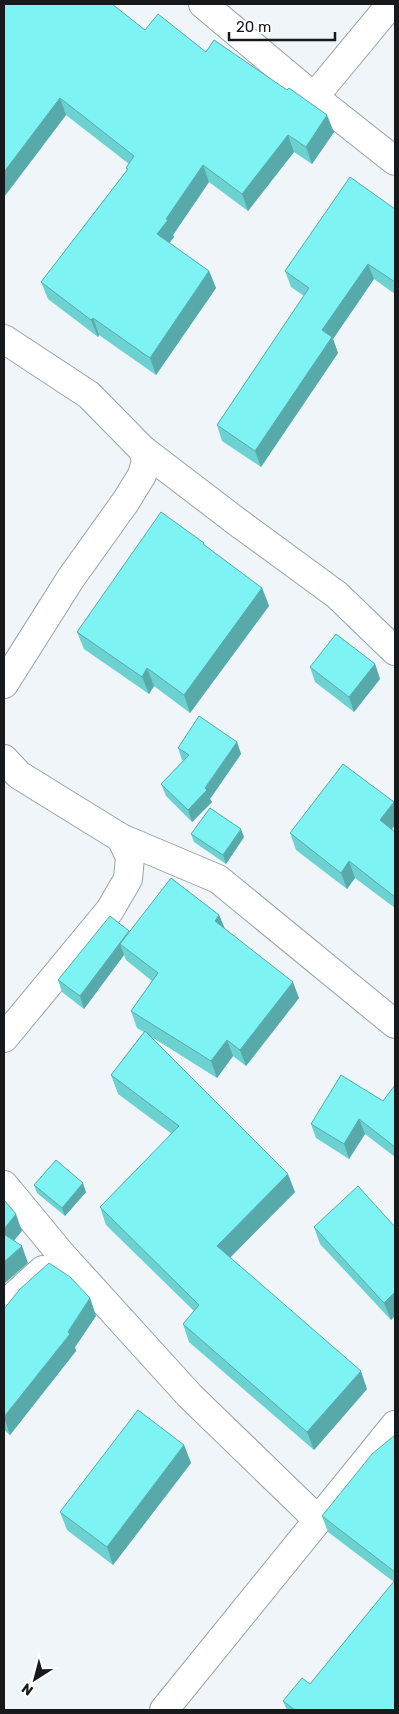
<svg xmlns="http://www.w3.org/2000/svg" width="399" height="1714" font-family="Rubik,sans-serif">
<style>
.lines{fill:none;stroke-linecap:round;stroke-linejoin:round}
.street-casing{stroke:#9ba1a3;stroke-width:30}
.street{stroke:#fff;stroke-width:28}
.wall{fill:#6cd1d1}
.shaded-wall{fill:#58aaaa}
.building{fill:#7ef3f3;stroke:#58aaaa}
</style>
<rect width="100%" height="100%" fill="#eff5f8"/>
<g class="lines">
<g class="street-casing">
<g id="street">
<polyline points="203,4 314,97 395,161"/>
<polyline points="314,97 391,4"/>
<polyline points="4,339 89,395 143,450 146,461 142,475 126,501 71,578 4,684"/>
<polyline points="143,450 236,521 337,595 395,651"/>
<polyline points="4,759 19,775 121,838 130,857 128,879 110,910 4,1038"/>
<polyline points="121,838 218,879 395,1024"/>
<polyline points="4,1185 61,1254 190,1396 318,1520"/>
<polyline points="4,1305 43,1270"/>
<polyline points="164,1710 395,1425"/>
</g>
</g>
<use href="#street" class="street"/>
</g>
<g class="wall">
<polygon points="4,4 145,30 206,52 334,132 312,164 294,152 248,211 209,182 173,235 174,237 169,243 209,271 216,288 156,375 99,335 98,337 48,299 41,282 127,170 126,168 129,164 66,115 4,197"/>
<polygon points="395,209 395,294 374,279 333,339 338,353 261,467 222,441 217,425 304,296 291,287 285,271"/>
<polygon points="204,543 205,546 262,588 269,606 190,713 154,686 149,694 84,649 77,632"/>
<polygon points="375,664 380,679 354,712 315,682 310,667"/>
<polygon points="237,742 241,754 210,799 212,802 192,822 166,796 161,784 184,761 182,760 178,748"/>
<polygon points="394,802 395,807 395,825 392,829 395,832 395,908 355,878 347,889 296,850 290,833"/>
<polygon points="191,834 244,837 226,864 194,842"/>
<polygon points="219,915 224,928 299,998 246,1066 233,1056 217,1078 150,1036 295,1192 230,1257 367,1389 314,1450 189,1342 183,1324 194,1311 106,1225 100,1207 172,1134 118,1094 111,1075 144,1032 137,1028 131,1011 152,981 126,960 124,955 84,1009 62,992 58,980 129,932"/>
<polygon points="395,1085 395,1157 365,1134 349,1159 316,1138 311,1124 383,1101"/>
<polygon points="34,1185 86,1192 65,1216 37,1193"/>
<polygon points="314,1227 395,1227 395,1316 391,1320 320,1244"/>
<polygon points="90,1298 96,1316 75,1347 76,1351 10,1435 4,1430 4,1309"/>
<polygon points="395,1435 395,1710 287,1710 283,1701 310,1684 394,1582 328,1532 322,1516"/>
<polygon points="184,1445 191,1463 113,1565 67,1530 60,1512"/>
</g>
<g class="shaded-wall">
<polygon points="60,98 66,115 4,197 4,172"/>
<polygon points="327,115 334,132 312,164 306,147"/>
<polygon points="288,135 294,152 248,211 242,194"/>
<polygon points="203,165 209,182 173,235 174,237 163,251 157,234 166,219"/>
<polygon points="368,264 374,279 333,339 338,353 261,467 255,451 322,330"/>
<polygon points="209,271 216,288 156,375 150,358"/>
<polygon points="93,318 99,335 98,337 91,320"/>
<polygon points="262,588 269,606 190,713 184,695"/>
<polygon points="375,664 380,679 354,712 349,697"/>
<polygon points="147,668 154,686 149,694 142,677"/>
<polygon points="237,742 241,754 210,799 212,802 192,822 188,810 205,788"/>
<polygon points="394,802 395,807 395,825 386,836 380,820"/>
<polygon points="241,829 244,837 226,864 223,855"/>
<polygon points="349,861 355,878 347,889 341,873"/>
<polygon points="219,915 226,931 215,921"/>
<polygon points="129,931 120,944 124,955 84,1009 80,996"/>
<polygon points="293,982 299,998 246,1066 240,1050"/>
<polygon points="227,1040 233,1056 217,1078 211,1061"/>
<polygon points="359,1119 365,1134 349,1159 344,1144"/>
<polygon points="288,1174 295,1192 224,1264 217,1246"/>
<polygon points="83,1183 86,1192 65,1216 62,1208"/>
<polygon points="16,1214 22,1231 7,1249 4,1239 4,1229"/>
<polygon points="22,1246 28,1263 4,1284 4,1262"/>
<polygon points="395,1292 395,1316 391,1320 384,1303"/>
<polygon points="90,1298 96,1316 75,1347 76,1351 10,1435 4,1417 68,1332"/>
<polygon points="361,1371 367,1389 314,1450 307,1432"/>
<polygon points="184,1445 191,1463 113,1565 107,1547"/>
</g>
<g class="building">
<polygon points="4,4 112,4 145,30 158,14 206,52 214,40 287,90 289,88 327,115 306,147 288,135 242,194 203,165 166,219 168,220 157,234 209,271 150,358 93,318 91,320 41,282 128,169 126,168 134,156 60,98 4,172"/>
<polygon points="350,177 395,209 395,282 368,264 322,330 332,337 255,451 217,425 309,288 285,271"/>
<polygon points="161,512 204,543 203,544 262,588 184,695 147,668 142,677 77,632"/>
<polygon points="336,634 375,664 349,697 310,667"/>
<polygon points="199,716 237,742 205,788 207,790 188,810 161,784 189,755 178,748"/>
<polygon points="343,764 394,802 380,820 395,832 395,897 349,861 341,873 290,833"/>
<polygon points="210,808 241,829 223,855 191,834"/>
<polygon points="171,878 219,915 215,921 293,982 240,1050 227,1040 211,1061 131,1011 158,973 120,944"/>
<polygon points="110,916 129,931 80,996 58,980"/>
<polygon points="145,1031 288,1174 217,1246 361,1371 307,1432 183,1324 199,1305 100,1207 179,1126 111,1075"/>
<polygon points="341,1075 383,1101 395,1085 395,1147 359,1119 344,1144 311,1124"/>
<polygon points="56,1160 83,1183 62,1208 34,1185"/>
<polygon points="358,1186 395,1227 395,1292 384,1303 314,1227"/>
<polygon points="4,1200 16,1214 4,1229"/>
<polygon points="4,1234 22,1246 4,1262"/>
<polygon points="49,1263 70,1277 90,1298 68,1332 70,1334 4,1417 4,1309 20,1289"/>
<polygon points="138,1410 184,1445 107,1547 60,1512"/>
<polygon points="395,1435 395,1572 322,1516 372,1454"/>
<polygon points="395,1580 395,1710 295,1710 283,1701 302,1678 310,1684"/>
</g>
<rect width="399" height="1714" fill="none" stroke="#17191a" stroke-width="10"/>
<g transform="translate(35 1679) rotate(216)" stroke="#ffffff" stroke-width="4" paint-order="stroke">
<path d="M0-4L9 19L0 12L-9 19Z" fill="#17191a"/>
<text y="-8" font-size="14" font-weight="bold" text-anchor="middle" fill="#17191a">N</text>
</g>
<path d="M229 32v8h106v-8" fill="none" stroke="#17191a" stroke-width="2.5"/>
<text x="236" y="32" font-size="15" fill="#17191a" stroke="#ffffff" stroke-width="4" paint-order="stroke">20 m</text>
</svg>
